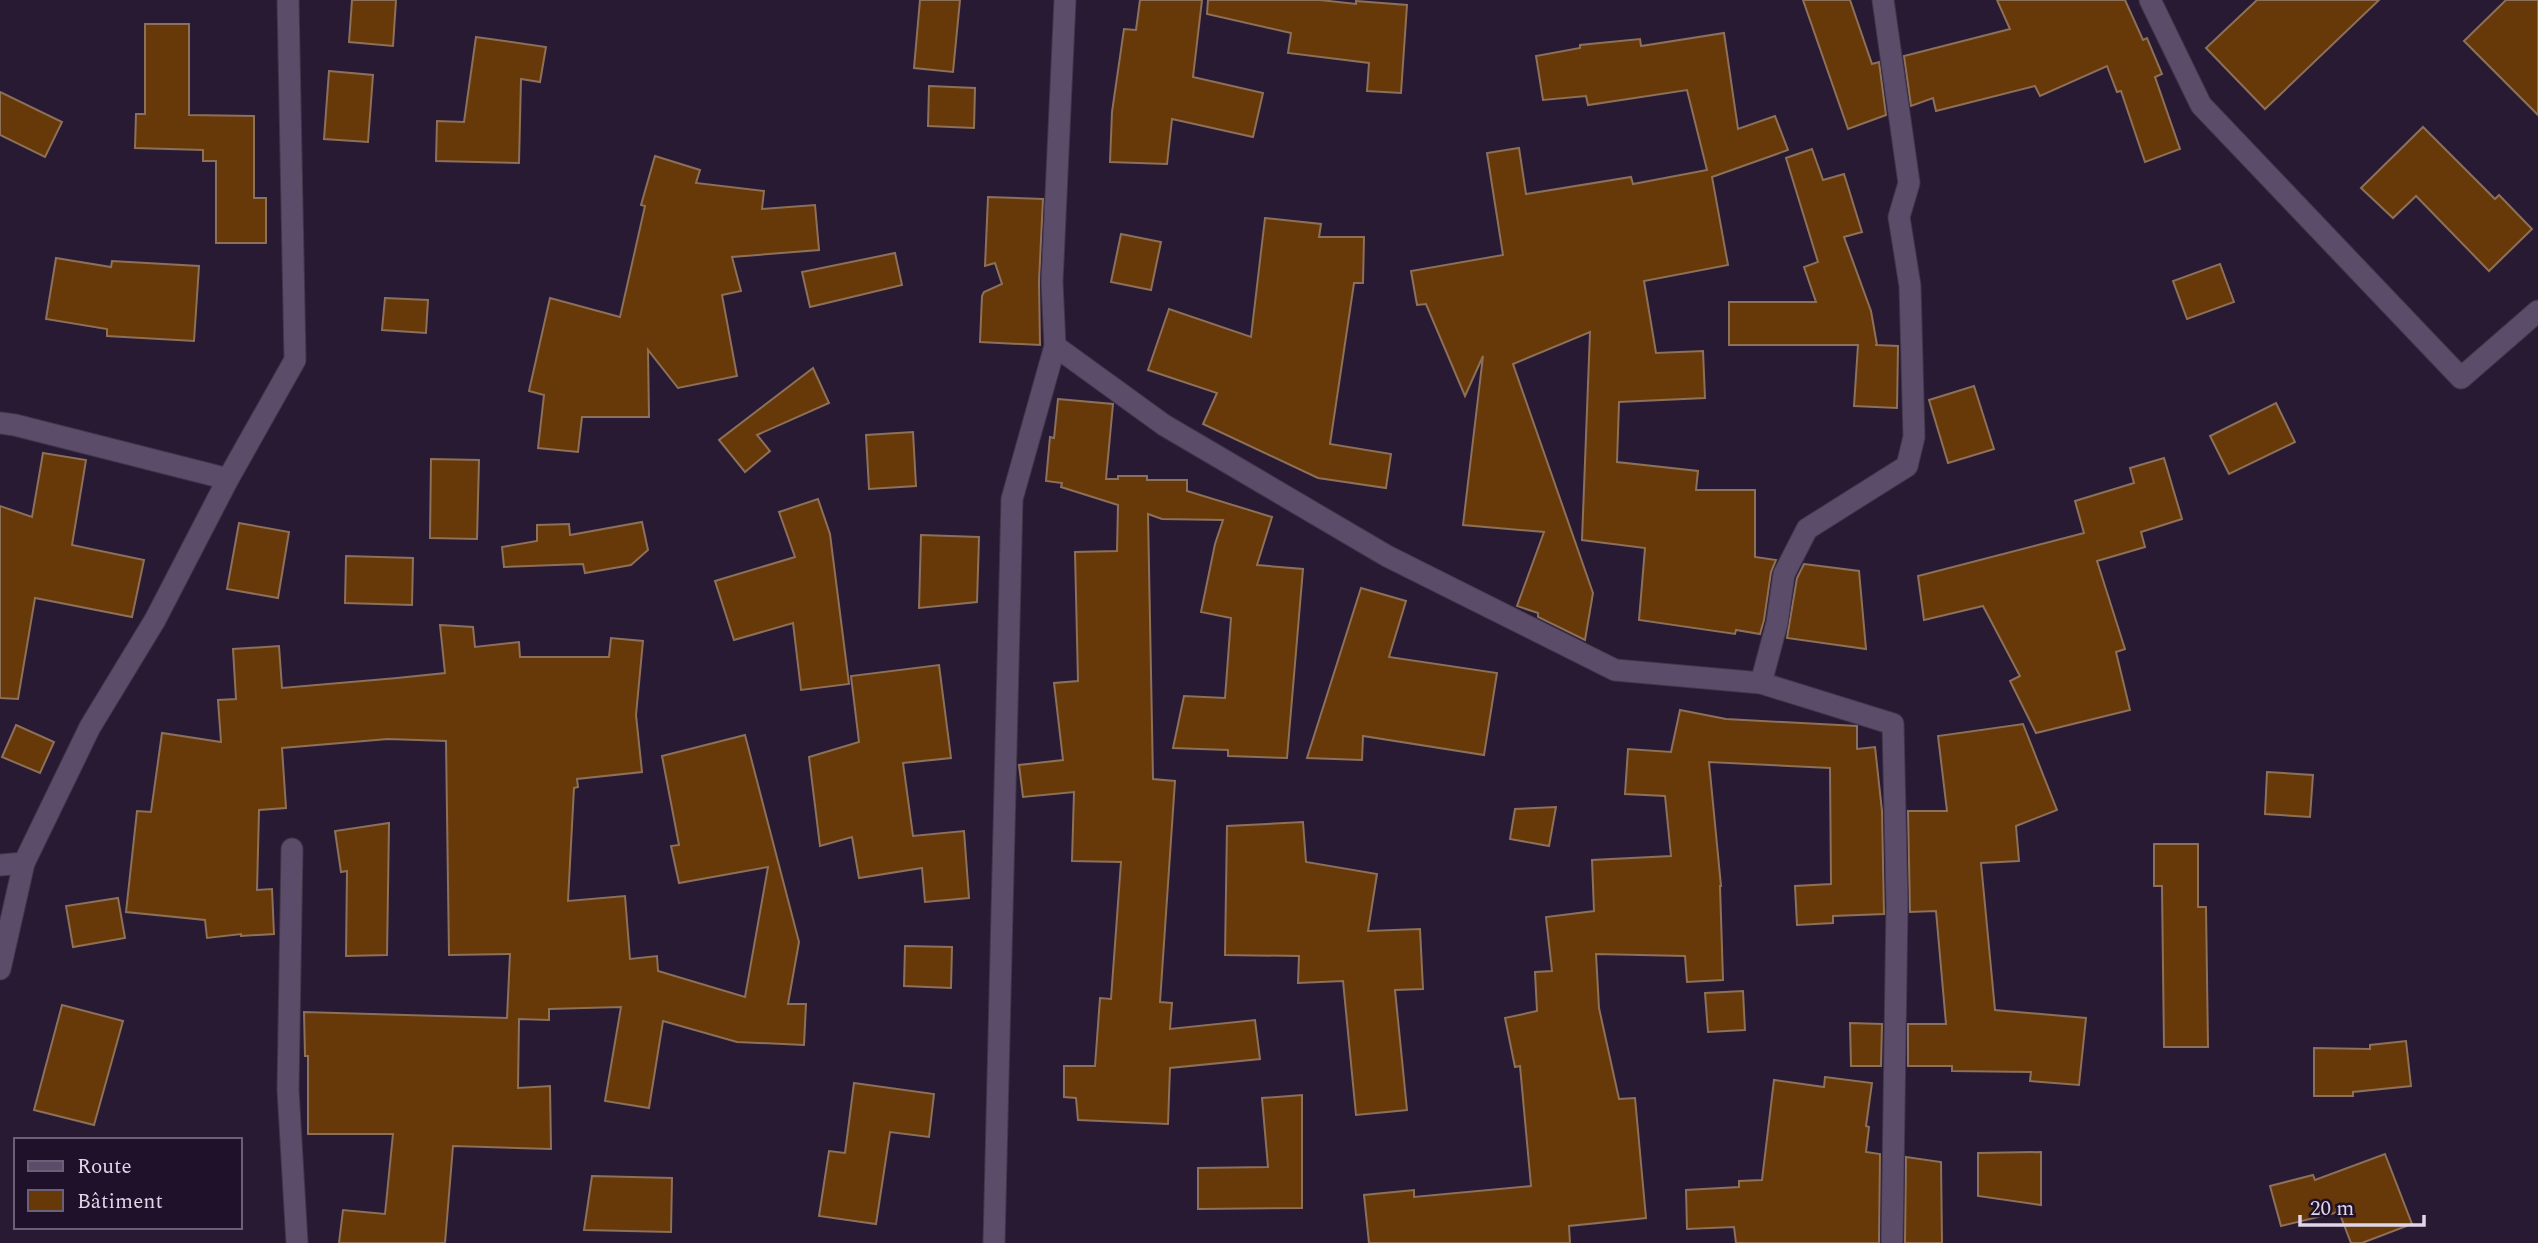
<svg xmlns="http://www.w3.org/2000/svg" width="2538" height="1243" font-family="Spectral,serif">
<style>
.building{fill:#683908;stroke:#8c7059;stroke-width:2}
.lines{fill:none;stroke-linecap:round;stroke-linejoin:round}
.minor-casing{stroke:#42364b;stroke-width:23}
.minor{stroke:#5b4c69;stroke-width:21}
</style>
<rect width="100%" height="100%" fill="#281a33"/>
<g class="building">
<polygon points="352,0 396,0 393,46 349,42"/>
<polygon points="920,0 960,0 953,72 914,68"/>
<polygon points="1140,0 1202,0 1193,77 1263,93 1253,137 1172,119 1167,164 1110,162 1112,112 1124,29 1136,30"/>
<polygon points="1208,0 1320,0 1356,4 1356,1 1407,5 1401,93 1367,91 1369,63 1288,53 1291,33 1207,14"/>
<polygon points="1803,0 1850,0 1872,64 1879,62 1886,115 1848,129"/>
<polygon points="1997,0 2125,0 2143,40 2147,38 2162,74 2155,77 2180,149 2145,162 2121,91 2117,92 2107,66 2040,96 2035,86 1936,111 1933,98 1911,106 1904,56 2010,29"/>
<polygon points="2257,0 2379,0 2265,109 2206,48"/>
<polygon points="2506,0 2538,0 2538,115 2464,41"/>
<polygon points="145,24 189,24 189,115 254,116 254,198 266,198 266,243 216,243 216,161 203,161 203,150 135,148 136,114 145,114"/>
<polygon points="1724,33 1738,129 1775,116 1788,150 1712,177 1728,265 1644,281 1656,353 1703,351 1705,398 1619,402 1617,462 1698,471 1696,490 1755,490 1755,557 1776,560 1771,572 1764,620 1760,634 1736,630 1735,634 1639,620 1645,548 1582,540 1590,332 1513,364 1593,593 1585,640 1538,617 1538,613 1517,606 1544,532 1463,525 1483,356 1465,396 1426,304 1417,305 1411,271 1503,255 1487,153 1519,148 1526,194 1631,177 1633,184 1707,170 1687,90 1588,105 1586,96 1543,100 1536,56 1580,48 1580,45 1640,39 1641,46"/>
<polygon points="476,37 546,47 540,82 521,79 519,163 436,161 437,121 464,122"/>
<polygon points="329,71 373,75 368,142 324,139"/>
<polygon points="929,86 975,88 974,128 928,126"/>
<polygon points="0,92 62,122 45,157 0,135"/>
<polygon points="2423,127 2495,199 2499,195 2532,229 2489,271 2416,196 2393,218 2361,188"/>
<polygon points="1812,149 1823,180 1844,174 1862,232 1844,237 1871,311 1877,345 1875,345 1898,346 1897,408 1854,406 1858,345 1729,345 1729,302 1816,302 1804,267 1818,262 1786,158"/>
<polygon points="655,156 700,170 696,183 764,191 762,209 815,205 819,250 732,257 741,291 722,295 737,376 678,388 648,350 649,417 582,417 578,452 538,448 544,395 529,391 550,298 620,317 645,206 641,205"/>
<polygon points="988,197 1043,199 1039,281 1040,345 980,342 982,296 984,292 1002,284 995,263 985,266"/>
<polygon points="1265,218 1321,224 1319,237 1364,237 1363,283 1354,283 1330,444 1391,454 1386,488 1318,478 1203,424 1217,393 1148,370 1169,309 1251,337"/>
<polygon points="1121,234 1161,242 1151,290 1111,282"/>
<polygon points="895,253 902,285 810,307 802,272"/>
<polygon points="56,258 111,267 112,261 199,266 194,341 107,336 107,329 46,319"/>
<polygon points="2220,264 2234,302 2187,319 2173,281"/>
<polygon points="385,298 428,300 426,333 382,330"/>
<polygon points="813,368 829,403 757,435 770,451 745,472 719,440"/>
<polygon points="1974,386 1994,449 1948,463 1929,400"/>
<polygon points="1058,399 1113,404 1106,479 1118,479 1118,476 1147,476 1147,480 1187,480 1187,491 1272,517 1257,565 1303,569 1287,758 1228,756 1228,750 1173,748 1184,696 1225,698 1231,618 1201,612 1215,544 1223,520 1162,519 1148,514 1153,779 1175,781 1160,1002 1172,1003 1170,1029 1255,1020 1260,1059 1170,1068 1168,1124 1078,1120 1076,1098 1064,1097 1064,1066 1095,1066 1100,998 1111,999 1121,862 1072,861 1074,792 1023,797 1019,765 1063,760 1054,683 1078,681 1075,552 1117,551 1118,505 1061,487 1062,483 1046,481 1050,437 1054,438"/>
<polygon points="2276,403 2295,442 2229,474 2210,436"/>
<polygon points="913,432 916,486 869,489 866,435"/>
<polygon points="43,453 86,460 72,545 144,560 132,617 35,598 18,699 0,698 0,506 32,517"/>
<polygon points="2164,458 2182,519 2141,532 2145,547 2097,561 2125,649 2116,652 2130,710 2036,733 2010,681 2020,676 1983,606 1924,620 1918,576 2084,533 2075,501 2134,483 2130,468"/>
<polygon points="431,459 479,460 477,539 430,538"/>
<polygon points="818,499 830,534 849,684 801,690 793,623 734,640 715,581 795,557 779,512"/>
<polygon points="642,522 648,550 631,565 585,573 583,564 504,567 502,547 537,541 537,525 569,524 570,535"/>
<polygon points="239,523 289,532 278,598 227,589"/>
<polygon points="921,535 979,537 977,602 919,608"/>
<polygon points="346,556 413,558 412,605 345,603"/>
<polygon points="1804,564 1859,571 1866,649 1787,638 1797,578"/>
<polygon points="1361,588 1406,601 1389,657 1497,673 1484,755 1363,736 1362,760 1307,758"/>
<polygon points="440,625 473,627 475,647 519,642 520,657 609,657 611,638 643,641 636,715 642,772 577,779 578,787 574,788 568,901 625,896 630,959 657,956 658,971 745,997 768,867 679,883 671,846 679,845 662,756 745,735 799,942 788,1004 806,1004 804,1045 737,1042 663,1021 649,1108 605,1101 621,1007 549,1009 549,1020 519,1019 518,1088 550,1086 551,1149 453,1146 445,1243 339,1243 343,1210 385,1214 393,1134 308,1134 308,1056 305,1056 304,1012 507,1018 510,954 449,955 446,741 388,739 282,748 286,808 259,810 257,890 272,889 274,934 241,936 241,934 207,938 205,920 126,912 137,811 151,812 162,733 221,742 218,700 236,699 233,649 279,646 282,688 397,678 445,673"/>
<polygon points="939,665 951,758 903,763 913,836 964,831 969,898 925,902 922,868 859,878 852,837 820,846 809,757 859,742 851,676"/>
<polygon points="1680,710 1726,719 1857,726 1857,749 1875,747 1882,811 1884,914 1833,916 1833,923 1797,925 1795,886 1831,884 1830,768 1709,762 1721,886 1720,886 1723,980 1687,982 1685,956 1596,954 1599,1008 1619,1099 1635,1098 1646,1218 1569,1226 1570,1243 1369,1243 1364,1195 1414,1190 1414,1197 1531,1186 1520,1066 1515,1067 1505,1018 1537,1011 1535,972 1552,971 1546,917 1594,911 1592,860 1671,856 1665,796 1625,794 1628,749 1671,752"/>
<polygon points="2023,724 2057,810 2016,826 2019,861 1981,863 1995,1010 2086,1018 2079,1085 2030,1081 2031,1072 1952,1071 1952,1066 1908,1066 1908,1024 1946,1024 1936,911 1910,912 1908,811 1947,811 1938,736"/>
<polygon points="16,725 54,742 40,773 2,757"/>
<polygon points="2267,772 2313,775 2310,817 2265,814"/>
<polygon points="1556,807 1549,846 1510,839 1515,809"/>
<polygon points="1303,822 1306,862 1377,874 1368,931 1420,929 1423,989 1395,990 1407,1110 1356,1115 1343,981 1298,983 1299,956 1225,955 1227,826"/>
<polygon points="389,823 387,955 346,956 347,871 341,872 335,831"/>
<polygon points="2154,844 2198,844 2198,907 2206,907 2208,1047 2164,1047 2162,886 2154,886"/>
<polygon points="118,898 125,938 73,947 66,906"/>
<polygon points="905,946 952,947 951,988 904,986"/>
<polygon points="1743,991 1745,1030 1708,1032 1705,993"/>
<polygon points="62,1005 123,1021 94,1125 34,1110"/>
<polygon points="1850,1023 1882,1024 1881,1066 1851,1066"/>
<polygon points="2406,1041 2411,1086 2353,1092 2353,1096 2314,1096 2314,1048 2370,1049 2370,1045"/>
<polygon points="1825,1077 1872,1083 1866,1126 1869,1127 1866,1152 1880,1154 1879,1243 1736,1243 1734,1227 1687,1229 1686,1190 1739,1187 1739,1181 1762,1180 1774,1080 1824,1087"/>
<polygon points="854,1083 934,1094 929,1137 890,1132 876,1224 819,1216 829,1151 845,1153"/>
<polygon points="1302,1095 1302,1208 1198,1209 1198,1168 1268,1167 1262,1098"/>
<polygon points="2041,1152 2041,1205 1978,1196 1978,1153"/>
<polygon points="2385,1154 2412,1224 2362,1243 2351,1243 2339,1212 2281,1226 2270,1186 2313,1175 2315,1180"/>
<polygon points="1906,1157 1941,1162 1942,1243 1905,1243"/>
<polygon points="592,1176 672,1178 671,1232 584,1230"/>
</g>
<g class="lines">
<g class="minor-casing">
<g id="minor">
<polyline points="2150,0 2201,105 2461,378 2538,311"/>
<polyline points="1055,346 1164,425 1387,556 1615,670 1761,683 1893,724 1897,904 1892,1243"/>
<polyline points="0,423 15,425 228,479"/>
<polyline points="1761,683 1777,623 1784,574 1807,529 1907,466 1914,437 1910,286 1899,217 1909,183 1883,0"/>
<polyline points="292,849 288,1090 297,1243"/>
<polyline points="0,865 24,863"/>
<polyline points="0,969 24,863 90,727 155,620 228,479 295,360 288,0"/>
<polyline points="994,1243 1012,499 1055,346 1052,282 1065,0"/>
</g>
</g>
<use href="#minor" class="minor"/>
</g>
<rect x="14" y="1138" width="228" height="91" fill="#1e1129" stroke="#6b6075" stroke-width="2"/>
<rect x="28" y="1161" width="35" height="10" fill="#5b4c69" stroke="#6b6075" stroke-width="2"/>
<text x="77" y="1173" font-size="21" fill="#dfd6e7">Route</text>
<rect x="28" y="1190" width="35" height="21" fill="#683908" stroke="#6b6075" stroke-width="2"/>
<text x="77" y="1208" font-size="21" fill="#dfd6e7">Bâtiment</text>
<path d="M2300 1215v10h124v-10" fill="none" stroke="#dfd6e7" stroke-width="3.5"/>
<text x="2310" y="1215" font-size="21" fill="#dfd6e7" stroke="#1e1129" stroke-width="5" paint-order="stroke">20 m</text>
</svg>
